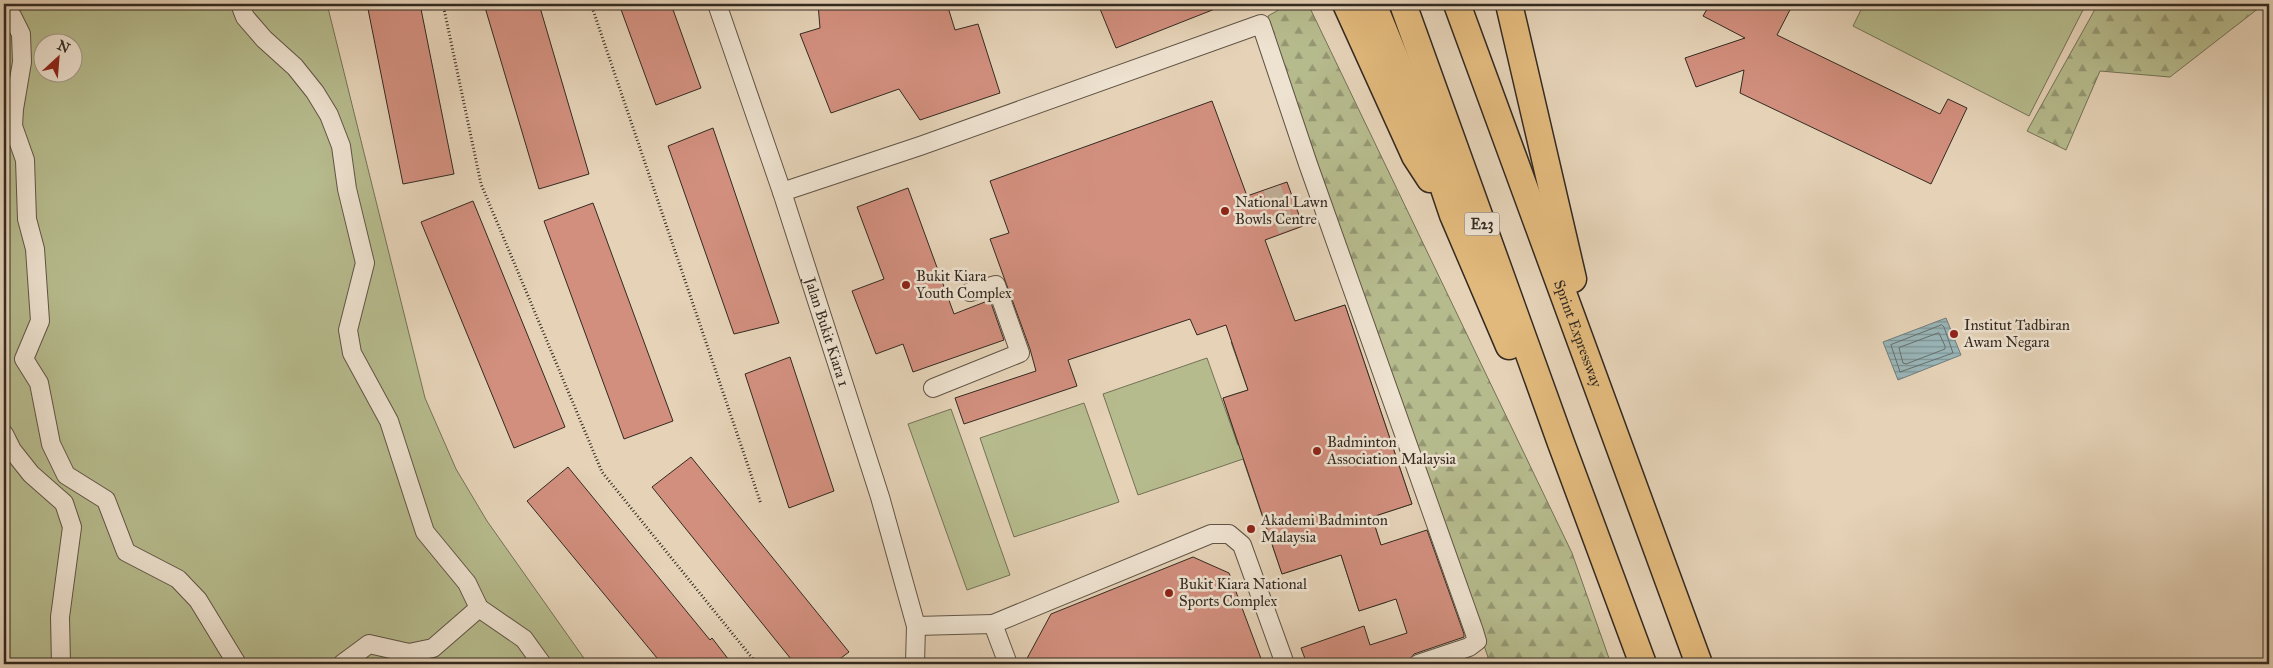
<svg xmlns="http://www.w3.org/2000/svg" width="2273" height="668" font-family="'IM FELL Great Primer',serif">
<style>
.grass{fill:#b6bb8d;stroke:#747257;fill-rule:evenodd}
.forest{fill:url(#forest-firs);stroke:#747257}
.water{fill:url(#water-rules);stroke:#707d7c}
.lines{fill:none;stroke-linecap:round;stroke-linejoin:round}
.shore{stroke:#66706c;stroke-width:1}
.building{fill:#d28f7e;stroke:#332a21}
.minor-tunnel{stroke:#c1b099;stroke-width:18;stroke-dasharray:18 9;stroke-linecap:butt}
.minor-casing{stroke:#605446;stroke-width:20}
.highway-casing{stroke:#332a21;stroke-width:29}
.path{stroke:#332a21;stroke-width:3;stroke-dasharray:1 2.5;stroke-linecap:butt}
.minor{stroke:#eee2d0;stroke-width:18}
.highway{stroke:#e2b97c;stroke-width:26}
.poi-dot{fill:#8f2418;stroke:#eee2d0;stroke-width:2}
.labels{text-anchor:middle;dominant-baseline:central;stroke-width:5;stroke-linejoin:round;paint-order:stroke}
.shield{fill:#eee2d0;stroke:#6b6156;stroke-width:1}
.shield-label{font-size:14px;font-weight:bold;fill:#332a21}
.poi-label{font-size:15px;fill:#332a21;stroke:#eee2d0;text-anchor:start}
.street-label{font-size:15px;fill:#332a21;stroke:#eee2d0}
</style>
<defs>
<pattern id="forest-firs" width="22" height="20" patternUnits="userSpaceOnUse" patternTransform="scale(1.25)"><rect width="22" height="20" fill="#b6bb8d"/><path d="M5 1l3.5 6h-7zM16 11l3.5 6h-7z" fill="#959873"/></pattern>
<pattern id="water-rules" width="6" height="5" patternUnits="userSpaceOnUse" patternTransform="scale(1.25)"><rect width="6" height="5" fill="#99b5b8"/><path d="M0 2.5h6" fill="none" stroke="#7d9395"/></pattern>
</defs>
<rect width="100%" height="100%" fill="#e5d2b7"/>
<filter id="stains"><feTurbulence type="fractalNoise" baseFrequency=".004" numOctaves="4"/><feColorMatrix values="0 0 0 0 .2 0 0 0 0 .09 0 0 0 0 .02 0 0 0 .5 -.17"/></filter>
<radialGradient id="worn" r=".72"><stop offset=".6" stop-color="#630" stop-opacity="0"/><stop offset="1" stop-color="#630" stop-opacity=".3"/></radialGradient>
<g class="grass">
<path d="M4,4h323l98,394 31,71 31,52 101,143h-584zM42,42h30v30h-30z"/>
<polygon points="1864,4 2086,4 2029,116 1853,26"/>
<polygon points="1345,305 1412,504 1372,517 1387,564 1376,568 1387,602 1359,611 1341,555 1282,574 1243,459 1138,495 1103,394 1207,358 1238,445 1223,398 1248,390 1231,342"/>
<polygon points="1084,403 1119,502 1014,537 980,438"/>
<polygon points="951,409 1010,575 967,590 908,424"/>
</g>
<g class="forest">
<polygon points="1289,4 1308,4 1572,553 1611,664 1485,664 1488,657 1359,288 1268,16"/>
<polygon points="2098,4 2264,4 2170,77 2100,71 2066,150 2027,131"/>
</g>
<g class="water">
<polygon points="4,29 8,72 4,96"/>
<polygon points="1946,318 1961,355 1898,380 1883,342"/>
</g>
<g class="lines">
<g class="shore">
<polygon points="1942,325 1944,327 1953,353 1900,372 1891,345"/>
<polygon points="1939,333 1945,346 1945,349 1906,364 1903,363 1899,348"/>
</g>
</g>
<g class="building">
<polygon points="367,4 420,4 454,174 403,184"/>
<polygon points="484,4 539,4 589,174 539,189"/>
<polygon points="619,4 671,4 701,88 656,105"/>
<polygon points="818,4 947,4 955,30 978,24 1000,93 920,120 899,89 831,113 800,34 820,28"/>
<polygon points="1098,4 1225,4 1225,5 1116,48"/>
<polygon points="1710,4 1793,4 1777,35 1940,114 1948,99 1967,108 1931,184 1740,93 1744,70 1696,87 1685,58 1745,38 1703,16"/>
<polygon points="1212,101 1247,196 1287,182 1303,226 1265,240 1295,321 1345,305 1412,504 1372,517 1381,545 1427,530 1464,634 1464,637 1414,654 1408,662 1400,664 1307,664 1301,648 1364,626 1370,645 1407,633 1396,599 1359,611 1341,555 1282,574 1223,398 1248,390 1226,325 1197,335 1190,319 1068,360 1077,386 964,424 955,398 1036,371 1030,349 990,239 1009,233 990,181"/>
<polygon points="713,128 779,323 734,334 668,146"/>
<polygon points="908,188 954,314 990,300 1004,340 913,372 903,344 876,354 852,291 884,279 857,207"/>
<polygon points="473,201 565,427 514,448 421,222"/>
<polygon points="593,203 673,421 624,439 544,221"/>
<polygon points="790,357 834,491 789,508 745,374"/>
<polygon points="691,457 849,652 833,664 795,664 652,487"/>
<polygon points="568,467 710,640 712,638 732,664 662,664 527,501"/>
<polygon points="1193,557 1229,573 1263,664 1024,664 1051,614"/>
</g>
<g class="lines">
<polyline class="minor-tunnel" points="1272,188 1288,232"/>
<g class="minor-casing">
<g id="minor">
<polyline points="240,4 245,17 264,39 295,67 315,92 329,115 341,146 347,189 365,263 348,330 352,353 389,421 425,532 467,583 479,608 524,639 542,664"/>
<path id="s1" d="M717,4l65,188 98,305 36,129 -1,38"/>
<polyline points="4,6 12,16 21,34 22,62 14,109 13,126 25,160 27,219 35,249 40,321 24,359 39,383 51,444 66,475 106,500 126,552 178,579 198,600 237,664"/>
<polyline points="782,192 920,146 1261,24 1308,164 1474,631 1477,641 1469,647 1418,664"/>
<polyline points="933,388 1020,353 996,285 970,292"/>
<polyline points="4,434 12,450 31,474 64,503 72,527 60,617 61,664"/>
<polyline points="916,626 993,624"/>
<polyline points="342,664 369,644 409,653 433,648 479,608"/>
<polyline points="1008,664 993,624 1211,534 1229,534 1242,545 1285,664"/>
</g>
</g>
<g class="highway-casing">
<g id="highway">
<polyline points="1346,4 1415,156 1430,179"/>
<polyline points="1373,4 1424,129 1453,215 1509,346"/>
<polyline points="1403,4 1561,443 1643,664"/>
<path id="s2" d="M1457,4l242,660"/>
<polyline points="1509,4 1573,279"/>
</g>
</g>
<g class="path">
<polyline points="443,4 481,184 602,472 757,664"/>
<polyline points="591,4 761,504"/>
</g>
<use href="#minor" class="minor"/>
<use href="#highway" class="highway"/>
</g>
<g class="poi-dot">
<circle cx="1225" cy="211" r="5"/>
<circle cx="906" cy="285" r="5"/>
<circle cx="1954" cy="334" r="5"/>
<circle cx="1317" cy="451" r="5"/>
<circle cx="1251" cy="529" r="5"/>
<circle cx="1169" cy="593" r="5"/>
</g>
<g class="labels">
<rect class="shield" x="1464.5" y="212.5" width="35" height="23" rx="4"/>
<g class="shield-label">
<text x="1482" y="224">E23</text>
</g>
<g class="poi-label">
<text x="1235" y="202">National Lawn<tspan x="1235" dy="17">Bowls Centre</tspan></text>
<text x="916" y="276">Bukit Kiara<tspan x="916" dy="17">Youth Complex</tspan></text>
<text x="1964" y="325">Institut Tadbiran<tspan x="1964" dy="17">Awam Negara</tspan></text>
<text x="1327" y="442">Badminton<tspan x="1327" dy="17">Association Malaysia</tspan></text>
<text x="1261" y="520">Akademi Badminton<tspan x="1261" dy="17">Malaysia</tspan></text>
<text x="1179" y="584">Bukit Kiara National<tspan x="1179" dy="17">Sports Complex</tspan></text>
</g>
<g class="street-label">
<text stroke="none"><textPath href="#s1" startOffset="346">Jalan Bukit Kiara 1</textPath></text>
<text stroke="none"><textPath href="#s2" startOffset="351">Sprint Expressway</textPath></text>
</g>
</g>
<rect width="2273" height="668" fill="none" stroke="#e5d2b7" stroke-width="20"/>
<rect x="5" y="5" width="2263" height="658" fill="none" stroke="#332a21" stroke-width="2.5"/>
<rect x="10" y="10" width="2253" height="648" fill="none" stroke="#332a21"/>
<g transform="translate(58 58) rotate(26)"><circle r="24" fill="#eee2d0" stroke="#a3988a"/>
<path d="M0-4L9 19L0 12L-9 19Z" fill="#8f2418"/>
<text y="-8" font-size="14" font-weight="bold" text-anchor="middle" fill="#332a21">N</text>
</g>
<rect width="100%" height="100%" filter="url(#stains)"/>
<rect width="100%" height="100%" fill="url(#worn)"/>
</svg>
